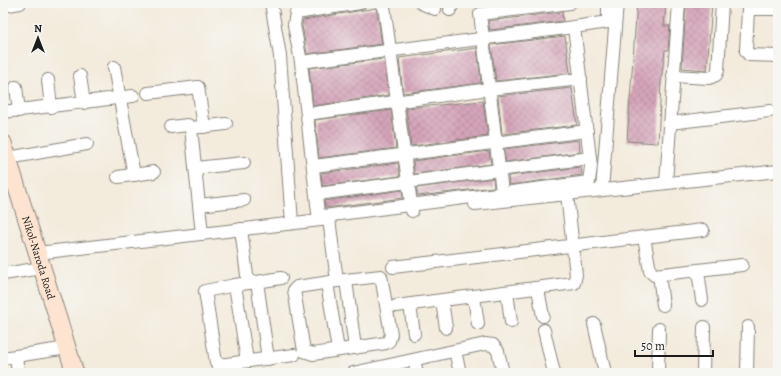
<svg xmlns="http://www.w3.org/2000/svg" width="781" height="376" font-family="Alegreya,serif">
<style>
.building{fill:url(#building-cross-hatch)}
.lines{fill:none;stroke-linecap:round;stroke-linejoin:round}
.minor-casing{stroke:#88847c;stroke-width:14}
.secondary-casing{stroke:#88847c;stroke-width:19}
.minor{stroke:#fff;stroke-width:12}
.secondary{stroke:#fde4d1;stroke-width:17}
.labels{text-anchor:middle;dominant-baseline:central;stroke-width:3;stroke-linejoin:round;paint-order:stroke}
.street-label{font-size:11px;fill:#1c1c1c;stroke:#f6f6f2}
</style>
<defs>
<pattern id="building-cross-hatch" width="8" height="8" patternUnits="userSpaceOnUse"><rect width="8" height="8" fill="#d5a5ba"/><path d="M0 0l8 8M0 8l8-8" fill="none" stroke="#b68d9f"/></pattern>
</defs>
<rect width="100%" height="100%" fill="#f6f6f2"/>
<filter id="ink" filterUnits="userSpaceOnUse"><feTurbulence type="fractalNoise" baseFrequency=".025" numOctaves="2"/><feDisplacementMap in="SourceGraphic" scale="8" xChannelSelector="R" yChannelSelector="G"/><feConvolveMatrix kernelMatrix="1 2 1 2 8 2 1 2 1" color-interpolation-filters="sRGB"/></filter>
<filter id="wash" filterUnits="userSpaceOnUse"><feTurbulence type="fractalNoise" baseFrequency=".012" numOctaves="4" result="noise"/><feDisplacementMap in="SourceGraphic" scale="16" xChannelSelector="R" yChannelSelector="G"/><feGaussianBlur stdDeviation="0.9" result="paint"/><feColorMatrix in="noise" values="0 0 0 0 0 0 0 0 0 0 0 0 0 0 0 0 0 1.4 0 .05"/><feComposite in="paint" operator="in"/></filter>
<g filter="url(#wash)">
<rect width="100%" height="100%" fill="#f3ebdb"/>
<g id="blocks">
<g class="building">
<polygon points="637,3 666,3 664,26 670,26 668,50 665,50 661,81 658,143 627,141"/>
<polygon points="686,3 712,3 707,70 682,68"/>
<polygon points="376,8 382,44 307,54 302,25 303,20"/>
<polygon points="562,12 563,21 490,30 488,21"/>
<polygon points="565,36 570,73 496,81 491,45"/>
<polygon points="477,48 481,83 403,93 399,58"/>
<polygon points="384,59 389,95 313,106 309,68"/>
<polygon points="572,88 577,125 502,134 498,96"/>
<polygon points="483,101 488,136 411,146 406,108"/>
<polygon points="391,110 396,148 319,158 315,120"/>
<polygon points="579,140 580,152 506,162 504,149"/>
<polygon points="489,151 491,164 414,174 413,161"/>
<polygon points="398,163 400,176 322,186 321,173"/>
<polygon points="581,167 582,175 509,185 508,176"/>
<polygon points="493,178 494,187 418,196 416,188"/>
<polygon points="402,190 403,198 325,208 324,201"/>
</g>
</g>
</g>
<g filter="url(#ink)">
<use href="#blocks" fill-opacity="0" stroke="#88847c" stroke-width="1"/>
<g class="lines">
<g class="minor-casing">
<g id="minor">
<polyline points="271,3 280,56 292,223"/>
<polyline points="360,3 296,13 294,25 301,62 318,213 324,216 589,182 591,166 574,27 608,22 608,3"/>
<polyline points="381,3 384,6 412,211"/>
<polyline points="421,3 435,9"/>
<polyline points="3,6 20,3"/>
<polyline points="778,9 748,9 746,51 749,55 778,56"/>
<polyline points="450,10 453,3"/>
<polyline points="301,62 574,27"/>
<polyline points="114,67 134,175"/>
<polyline points="80,76 84,103"/>
<polyline points="673,76 709,78 716,75 718,70 722,3"/>
<polyline points="48,80 51,107"/>
<polyline points="16,87 19,111"/>
<polyline points="148,93 198,87 204,127"/>
<polyline points="3,112 133,96"/>
<polyline points="307,114 489,89 581,79"/>
<polyline points="670,123 770,111"/>
<polyline points="171,127 188,125 191,128"/>
<polyline points="8,158 87,144"/>
<polyline points="314,166 587,131"/>
<polyline points="195,168 244,163"/>
<polyline points="118,177 154,172"/>
<polyline points="666,182 679,3"/>
<polyline points="602,190 617,3"/>
<polyline points="317,194 590,158"/>
<polyline points="503,200 480,14 570,3"/>
<polyline points="475,204 778,171"/>
<polyline points="199,205 244,200"/>
<polyline points="329,219 337,281 297,287 294,290 304,351 313,354 386,343 389,341 391,334 381,276 337,281"/>
<polyline points="241,229 248,283 235,285 247,361"/>
<polyline points="202,234 191,128 226,124"/>
<polyline points="644,237 650,271 654,275 742,265"/>
<polyline points="38,253 329,219"/>
<polyline points="393,267 703,230"/>
<polyline points="698,271 702,300"/>
<polyline points="3,274 42,268"/>
<polyline points="659,275 663,305"/>
<polyline points="346,280 355,348"/>
<polyline points="257,282 281,278"/>
<polyline points="248,283 257,282 268,359"/>
<polyline points="327,283 338,350"/>
<polyline points="235,285 205,291 216,363 219,365 294,355"/>
<polyline points="538,289 543,316"/>
<polyline points="507,292 511,322"/>
<polyline points="474,297 478,324"/>
<polyline points="442,301 446,328"/>
<polyline points="410,305 414,334"/>
<polyline points="396,306 574,283 576,275 567,194"/>
<polyline points="594,324 605,373"/>
<polyline points="544,330 554,373"/>
<polyline points="455,351 460,373"/>
<polyline points="16,356 18,373"/>
<polyline points="3,358 67,348"/>
<polyline points="414,360 417,373"/>
<polyline points="353,373 485,344 493,345 498,351 503,373"/>
<polyline points="658,373 659,329"/>
<polyline points="703,373 704,327"/>
<polyline points="747,373 748,327"/>
</g>
</g>
<g class="secondary-casing">
<g id="secondary">
<path id="s1" d="M3,143l72,230"/>
</g>
</g>
<use href="#minor" class="minor"/>
<use href="#secondary" class="secondary"/>
</g>
</g>
<g class="labels">
<g class="street-label">
<text stroke="none"><textPath href="#s1" startOffset="120">Nikol-Naroda Road</textPath></text>
</g>
</g>
<rect width="781" height="376" fill="none" stroke="#f6f6f2" stroke-width="16"/>
<g transform="translate(38 38)" stroke="#f6f6f2" stroke-width="3" paint-order="stroke">
<path d="M0-3L7 15L0 10L-7 15Z" fill="#1c1c1c"/>
<text y="-6" font-size="11" font-weight="bold" text-anchor="middle" fill="#1c1c1c">N</text>
</g>
<path d="M635 350v6h78v-6" fill="none" stroke="#1c1c1c" stroke-width="2"/>
<text x="641" y="350" font-size="12" fill="#1c1c1c" stroke="#f6f6f2" stroke-width="3" paint-order="stroke">50 m</text>
</svg>
